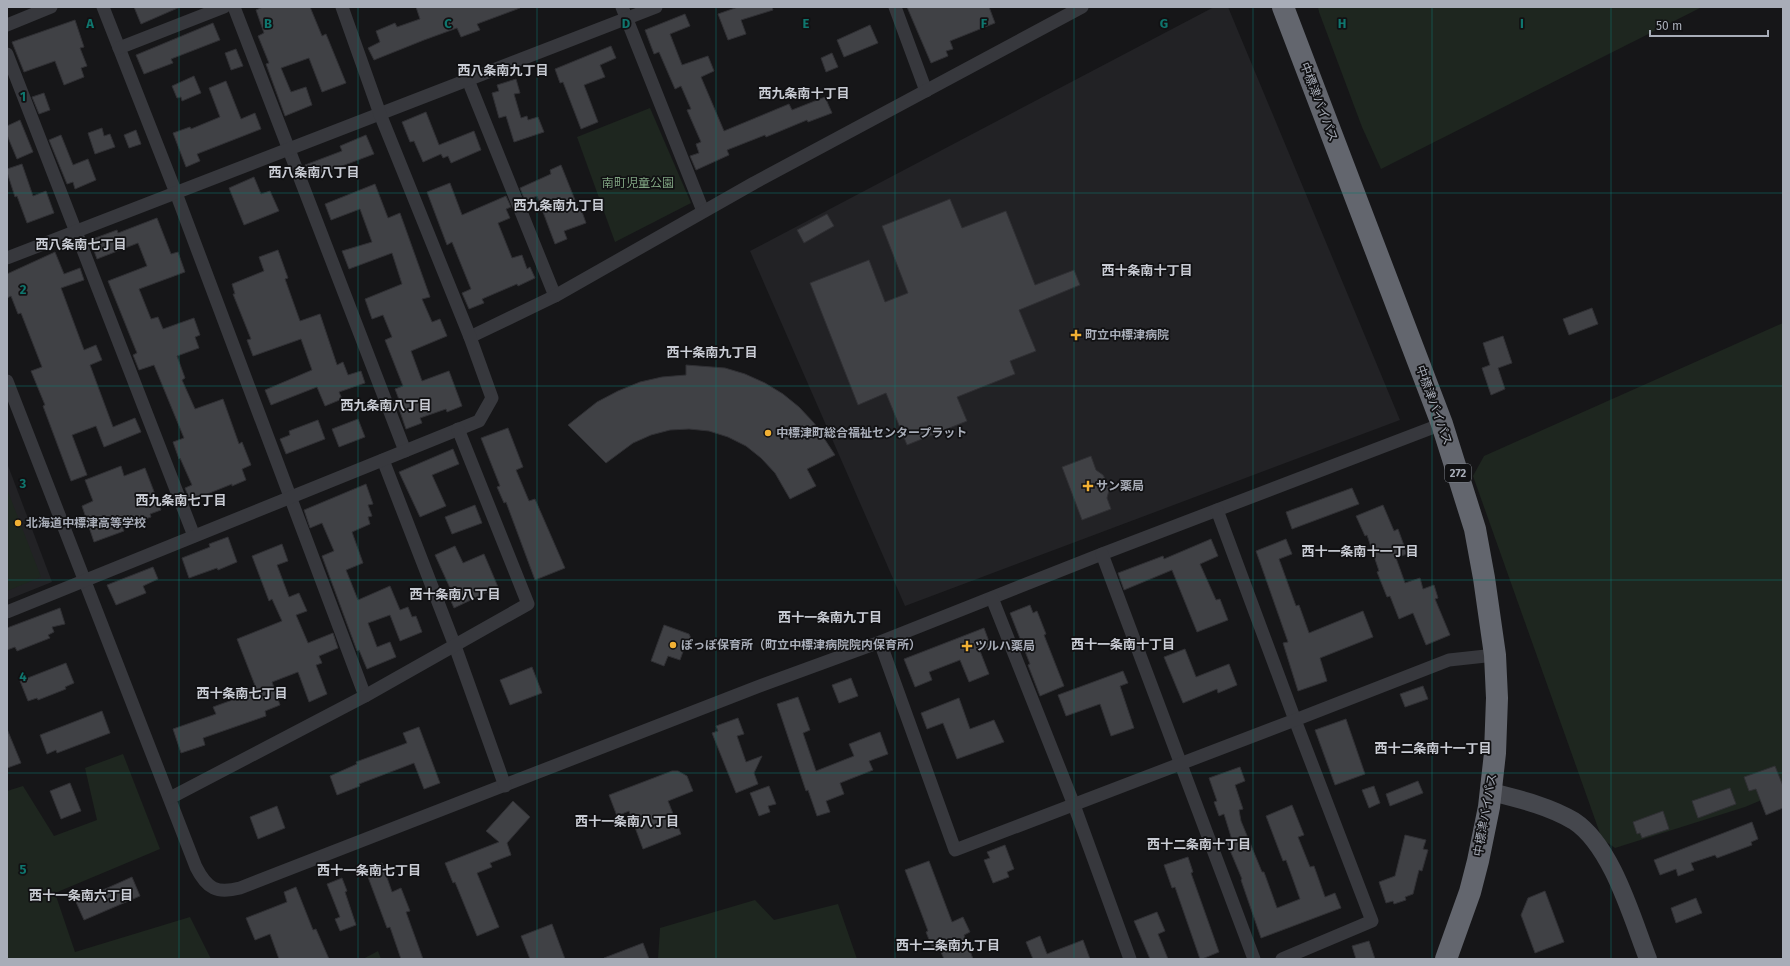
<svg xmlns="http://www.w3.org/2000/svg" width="1790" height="966" font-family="'Fira Sans','Noto Sans JP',sans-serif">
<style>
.built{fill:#222225}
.green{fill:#1e261f}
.building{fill:#404145;stroke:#303034}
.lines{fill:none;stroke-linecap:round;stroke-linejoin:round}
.street{stroke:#37383d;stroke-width:13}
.secondary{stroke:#45474d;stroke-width:18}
.highway{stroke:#63666e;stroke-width:22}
.grid{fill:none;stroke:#0f766e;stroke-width:1;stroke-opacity:0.55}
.poi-dot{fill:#f2b134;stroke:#111113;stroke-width:1.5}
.labels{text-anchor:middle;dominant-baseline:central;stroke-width:3.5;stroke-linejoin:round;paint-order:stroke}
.shield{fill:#111113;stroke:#7b7e86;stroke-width:1}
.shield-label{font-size:11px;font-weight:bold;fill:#a8adb8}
.street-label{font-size:12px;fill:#a8adb8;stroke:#111113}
.park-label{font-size:12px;fill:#7fa381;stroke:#111113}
.poi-label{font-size:12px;font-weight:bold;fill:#a8adb8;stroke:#111113;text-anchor:start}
.neighbourhood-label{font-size:13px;font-weight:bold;fill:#c9ccd4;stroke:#111113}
.grid-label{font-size:13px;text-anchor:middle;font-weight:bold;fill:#0f766e;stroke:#111113;stroke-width:3.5;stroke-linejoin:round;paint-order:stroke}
</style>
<rect width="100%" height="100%" fill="#161618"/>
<g class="built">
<polygon points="1214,7 1228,7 1400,420 905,606 750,251"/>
<polygon points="7,463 52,582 7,600"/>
</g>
<g class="green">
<polygon points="1318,7 1702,7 1381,169 1362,127 1319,12"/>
<polygon points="650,108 691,203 615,242 577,137"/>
<polygon points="1783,323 1783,791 1745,807 1615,848 1602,839 1473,476 1484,456"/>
<polygon points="7,489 41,577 7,591"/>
<polygon points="123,754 160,849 55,893 75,952 190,917 211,959 7,959 7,791 23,786 54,836 97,820 85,768"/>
<polygon points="755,900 774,920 838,904 857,959 658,959 660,928"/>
<polygon points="378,951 381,959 363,959"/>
</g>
<g class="building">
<polygon points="134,7 180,7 141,24"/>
<polygon points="263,7 310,7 322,36 326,34 346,83 322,92 309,58 281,68 291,92 306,87 312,105 285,116 266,64 269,63 258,36 264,33 256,10"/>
<polygon points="416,7 520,7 520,8 477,24 480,30 461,37 457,28 424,40 374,60 368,48 380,42 376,31 395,23 397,27 420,19"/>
<polygon points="738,7 772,7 773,10 741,20 746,34 728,40 718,14"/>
<polygon points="907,7 989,7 995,23 950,41 953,49 946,51 948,56 931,63"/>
<polygon points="685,14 690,26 670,34 682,65 708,56 714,71 701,77 724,131 789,104 792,110 825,97 832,113 808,122 807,120 766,137 765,135 727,150 729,155 696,170 690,156 699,153 696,144 701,142 687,110 691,109 681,86 675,89 659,52 654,54 645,30"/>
<polygon points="75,20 84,47 80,48 87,66 81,68 84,77 64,85 55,61 24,72 12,42"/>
<polygon points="213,23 220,40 171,59 173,63 144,74 136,55"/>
<polygon points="870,25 878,43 844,57 837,40"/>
<polygon points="611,46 616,58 600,65 605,77 584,85 598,122 581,129 563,82 560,83 555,69"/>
<polygon points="236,49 243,66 231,70 225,53"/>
<polygon points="832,53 838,67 826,72 821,58"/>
<polygon points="194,76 201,93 182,101 181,97 177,98 172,86"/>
<polygon points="516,79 520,93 514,94 521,118 527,116 528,120 538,117 544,132 514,142 506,116 499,118 492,93 499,91 497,85"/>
<polygon points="226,81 241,119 255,113 261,129 197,154 200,161 186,167 173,133 190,127 191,129 220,117 209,88"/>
<polygon points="44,93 50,110 39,114 32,97"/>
<polygon points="426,112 439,145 474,131 481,150 451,163 448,156 443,158 441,154 423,162 414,141 410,142 402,122"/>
<polygon points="20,120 33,152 17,159 7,135 7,126"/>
<polygon points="102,128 104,136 110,134 115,147 95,154 88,133"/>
<polygon points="136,130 141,144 129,148 124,135"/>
<polygon points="61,135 73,165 88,159 96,180 75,189 73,182 67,184 49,140"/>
<polygon points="366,135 374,154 310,178 305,165 342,151 340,146"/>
<polygon points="22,164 33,196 46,191 54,213 27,223 17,196 15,197 7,172 7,169"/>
<polygon points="561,165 579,210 581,209 586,223 564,231 567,239 555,244 537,196 525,201 520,188 551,174 550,170"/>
<polygon points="254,177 261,194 270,191 279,211 244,225 229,188"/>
<polygon points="450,183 462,215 506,196 511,207 506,209 510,218 498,223 512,258 522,255 527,269 530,267 535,278 518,286 517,284 482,299 484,303 469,309 462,293 471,289 452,242 447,245 427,192"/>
<polygon points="375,184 388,218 400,213 430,297 422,299 432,322 440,319 447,336 411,351 422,381 449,371 462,406 447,412 446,409 420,418 422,423 406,429 397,403 400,402 395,389 403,386 385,340 392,337 383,315 372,319 365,299 402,284 392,253 349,269 342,251 372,242 360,209 331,220 325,204"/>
<polygon points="950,199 962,228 1006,211 1035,285 1074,270 1080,285 1019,310 1036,351 1010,361 1015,374 957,397 967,421 907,445 886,393 858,405 810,283 869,260 885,302 908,293 882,226"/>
<polygon points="827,214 834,226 804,243 797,230"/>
<polygon points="157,218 171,254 178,252 185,272 139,289 151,319 158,317 163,329 194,318 200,335 195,337 199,348 177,356 185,378 182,380 195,409 223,399 239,444 242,442 251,465 242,469 246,480 232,486 232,484 190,501 185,488 192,485 180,458 179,459 173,442 184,438 154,365 139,370 133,355 137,353 108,281 147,266 138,243 97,259 90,240 117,230 118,233"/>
<polygon points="278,250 288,278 285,279 300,321 320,314 337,365 343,362 348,375 361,371 365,383 339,392 342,399 325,406 317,387 271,405 265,390 312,370 301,339 253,356 247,340 251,339 233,294 235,294 232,284 264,271 259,257"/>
<polygon points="55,252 64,274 80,268 84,280 61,288 84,350 96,345 102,360 90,365 113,427 135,418 141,432 104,447 96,426 72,435 87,475 71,481 43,406 45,405 31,371 42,367 21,313 18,314 11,296 7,298 7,274"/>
<polygon points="1592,308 1598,324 1569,335 1563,319"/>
<polygon points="1503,336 1512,363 1498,368 1505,389 1491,395 1482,368 1490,365 1483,343"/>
<polygon points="686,365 725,368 745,374 765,383 783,394 799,407 814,423 835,455 807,469 816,486 790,499 775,473 761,458 746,446 728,437 709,431 689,429 670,430 651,435 633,443 606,463 568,425 597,402 618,391 640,382 662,377 686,375"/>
<polygon points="358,419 365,437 339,447 332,429"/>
<polygon points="318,420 325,439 286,454 280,439 290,435 289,431"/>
<polygon points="508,428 523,467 516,470 529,501 535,499 565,568 535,580 506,502 504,503 497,487 500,486 481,438"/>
<polygon points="453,449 459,464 432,475 446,506 420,517 399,472"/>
<polygon points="1091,456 1096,470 1103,475 1107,482 1109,490 1107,498 1111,509 1082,520 1062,467"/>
<polygon points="121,466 124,476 145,468 161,510 150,514 151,517 122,527 124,531 94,542 82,506 93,501 85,480"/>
<polygon points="366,484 373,504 368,505 372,516 368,517 370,524 352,532 363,563 346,570 358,600 390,586 400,610 408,607 412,617 416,616 422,632 400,641 390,615 368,623 377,647 390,642 396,657 367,669 359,650 357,651 322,556 334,551 322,523 310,528 304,510"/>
<polygon points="1352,488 1359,504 1292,529 1286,512"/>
<polygon points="475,505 482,523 452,534 445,517"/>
<polygon points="1383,505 1394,531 1398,529 1407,554 1396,558 1405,583 1420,578 1423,589 1434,585 1438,598 1435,599 1450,635 1426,645 1413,613 1399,619 1390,596 1387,597 1377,572 1379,571 1367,535 1365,536 1356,516"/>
<polygon points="228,537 237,562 218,570 217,568 189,578 182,558 210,547 209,544"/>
<polygon points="1211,539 1218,556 1200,564 1216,600 1220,599 1228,620 1197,632 1172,570 1124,590 1118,573 1163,556 1164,559"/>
<polygon points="1286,539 1292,554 1279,559 1296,606 1299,605 1309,633 1363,611 1373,637 1320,658 1327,681 1298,691 1283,643 1288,642 1256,551"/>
<polygon points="282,544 288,561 277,565 289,597 299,593 307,611 296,615 308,643 333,633 338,648 319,656 322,663 316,665 327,694 309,702 298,672 272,682 280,705 265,711 266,716 203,738 205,745 181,753 173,729 216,714 213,707 249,694 248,691 256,688 237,639 282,621 272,599 269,601 252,556"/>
<polygon points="455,546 463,563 484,554 498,587 454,608 446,590 450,588 435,555"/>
<polygon points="153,567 158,579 143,586 146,593 116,605 107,585"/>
<polygon points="1030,605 1033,613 1037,611 1046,634 1044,635 1064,686 1040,696 1028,665 1030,664 1010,613"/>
<polygon points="60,608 65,624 52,627 54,632 48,635 50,638 17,651 15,647 7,650 7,628"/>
<polygon points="664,625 689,634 693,643 685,646 680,660 668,656 664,666 651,661"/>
<polygon points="984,628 991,647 980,651 989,674 969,682 960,660 929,672 932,680 915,687 904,659"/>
<polygon points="1185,649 1196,677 1229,664 1237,685 1218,693 1217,689 1183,703 1164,657"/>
<polygon points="66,663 74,683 65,687 66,689 38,700 37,698 28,701 20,681"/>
<polygon points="532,667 542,693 510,705 500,680"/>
<polygon points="1123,671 1128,683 1120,686 1134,728 1111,736 1100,704 1066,716 1058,695"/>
<polygon points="851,678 858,696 839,703 832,685"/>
<polygon points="1423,686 1428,699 1405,707 1400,694"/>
<polygon points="798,697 810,730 803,733 816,771 854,756 849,744 880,732 888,754 869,761 873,770 840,783 844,794 826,801 830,812 817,816 808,790 806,791 777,704"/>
<polygon points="959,698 970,729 994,720 1004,742 957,759 943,723 927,729 921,713"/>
<polygon points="102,711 110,733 57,753 56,750 47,754 40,735"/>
<polygon points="738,718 744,734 737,736 746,762 762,756 754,773 758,784 736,793 712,733 718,731 716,726"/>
<polygon points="1346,719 1365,774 1335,785 1315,730"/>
<polygon points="419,727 440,783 424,789 414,763 359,784 360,786 337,795 330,776 357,764 356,762 407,743 403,733"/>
<polygon points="7,729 21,763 7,768"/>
<polygon points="1775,766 1783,786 1783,808 1766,815 1756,789 1749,791 1744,777"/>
<polygon points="1240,767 1245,781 1235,785 1243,809 1239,810 1241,821 1262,872 1264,872 1277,908 1300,899 1286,860 1283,861 1266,816 1292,805 1304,835 1298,837 1310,867 1314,866 1325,897 1335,893 1341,908 1261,938 1241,880 1242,879 1227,843 1232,840 1224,814 1219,816 1214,802 1217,801 1209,778"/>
<polygon points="672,771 678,771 687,776 693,791 668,801 681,834 643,849 629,811 617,816 609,795"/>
<polygon points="1418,781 1423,793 1390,806 1386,794"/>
<polygon points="70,783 81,811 61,819 50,791"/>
<polygon points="769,786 776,804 768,806 770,812 759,816 750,793"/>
<polygon points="1374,786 1380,803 1369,808 1362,790"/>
<polygon points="1730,788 1736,804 1698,818 1692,801"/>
<polygon points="513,801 530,817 507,843 511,855 490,863 492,867 477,873 499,927 477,936 455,882 453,883 445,863 499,842 486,831"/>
<polygon points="277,806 285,828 258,839 250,817"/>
<polygon points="1663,811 1669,829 1642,838 1640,833 1637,834 1633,822"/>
<polygon points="1752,822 1758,839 1751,842 1752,845 1717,858 1715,855 1691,863 1694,870 1678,876 1676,869 1660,875 1654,860"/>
<polygon points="1405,835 1426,840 1423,849 1428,850 1422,871 1419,870 1413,894 1405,897 1406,900 1394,904 1393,901 1386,903 1379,882 1395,876"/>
<polygon points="1005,845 1014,869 1007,872 1009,877 993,883 984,860 990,858 987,852"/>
<polygon points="1188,857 1193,872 1191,873 1219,952 1202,959 1200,959 1175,887 1172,888 1164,865"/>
<polygon points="929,861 952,922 963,917 970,932 964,935 973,959 944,959 938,945 932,947 926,932 928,931 905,870"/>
<polygon points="382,863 392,892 401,888 410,911 406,912 423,959 401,959 390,927 387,928 365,869"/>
<polygon points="132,877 140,896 84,920 76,902"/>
<polygon points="342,878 347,891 345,892 356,925 340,931 335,919 340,917 327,884"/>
<polygon points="296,887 313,930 316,929 329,959 279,959 270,934 255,940 246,918 287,902 284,892"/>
<polygon points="1545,891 1564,942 1535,953 1521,915 1528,898"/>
<polygon points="1696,898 1702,913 1676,923 1671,908"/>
<polygon points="1157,912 1165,931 1158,934 1168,959 1150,959 1134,921"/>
<polygon points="552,924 565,959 530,959 521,936"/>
<polygon points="1040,936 1047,954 1083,940 1090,959 1033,959 1026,942"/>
<polygon points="1369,941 1375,959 1356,959 1352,946"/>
<polygon points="643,943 649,959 604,959 604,958"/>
</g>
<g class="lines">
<g class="street">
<polyline points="103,7 176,193 365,696"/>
<polyline points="234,7 405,451"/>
<polyline points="622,7 703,211"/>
<polyline points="895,7 926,91"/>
<polyline points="7,25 51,7"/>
<polyline points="119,48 224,7"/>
<polyline points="7,54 194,536"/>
<polyline points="468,80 555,296"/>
<polyline points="7,258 656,7"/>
<polyline points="470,337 555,296 754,183 1082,7"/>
<path d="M7,381l189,486c11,22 21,27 44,21l517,-201 123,-45 222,-88 340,-130"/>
<polyline points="383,460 455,646 505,786"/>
<polyline points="1217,510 1295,720 1372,921 1282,959"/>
<polyline points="1102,554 1254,959"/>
<polyline points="992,598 1074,805 1130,959"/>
<polyline points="7,612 479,421 492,398 470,337 380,114 342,7"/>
<polyline points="880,642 955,850 1295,720 1449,660 1495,655"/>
<polyline points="170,798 365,696 528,604 458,429"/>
</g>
<path class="secondary" d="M1491,792c28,7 58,14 83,29 38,25 58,97 74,138"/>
<polyline class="highway" points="1283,7 1442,424 1475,529 1484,578 1495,655 1497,698 1495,753 1489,807 1478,861 1470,892 1446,959"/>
</g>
<path class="grid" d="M179,7v952M358,7v952M537,7v952M716,7v952M895,7v952M1074,7v952M1253,7v952M1432,7v952M1611,7v952M7,193h1776M7,386h1776M7,580h1776M7,773h1776"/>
<g class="poi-dot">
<path d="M1074 329h4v4h4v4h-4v4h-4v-4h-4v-4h4z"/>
<circle cx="768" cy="433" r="4"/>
<path d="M1086 480h4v4h4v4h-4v4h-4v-4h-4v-4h4z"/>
<circle cx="18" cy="523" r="4"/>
<circle cx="673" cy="645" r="4"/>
<path d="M965 640h4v4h4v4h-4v4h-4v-4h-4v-4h4z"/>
</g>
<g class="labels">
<rect class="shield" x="1445" y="464" width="26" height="18" rx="3"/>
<g class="shield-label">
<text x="1458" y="473">272</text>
</g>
<g class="street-label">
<text transform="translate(1319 102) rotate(69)">中標津バイパス</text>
<text transform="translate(1434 405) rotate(70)">中標津バイパス</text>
<text transform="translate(1485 815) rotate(-80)">中標津バイパス</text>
</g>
<g class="park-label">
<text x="638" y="183">南町児童公園</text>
</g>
<g class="poi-label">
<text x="1085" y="335">町立中標津病院</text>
<text x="776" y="433">中標津町総合福祉センタープラット</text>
<text x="1096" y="486">サン薬局</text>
<text x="26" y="523">北海道中標津高等学校</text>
<text x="681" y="645">ぽっぽ保育所（町立中標津病院院内保育所）</text>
<text x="975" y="646">ツルハ薬局</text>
</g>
<g class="neighbourhood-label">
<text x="503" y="70">西八条南九丁目</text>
<text x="804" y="93">西九条南十丁目</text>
<text x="314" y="172">西八条南八丁目</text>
<text x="559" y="205">西九条南九丁目</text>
<text x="81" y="244">西八条南七丁目</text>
<text x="1147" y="270">西十条南十丁目</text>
<text x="712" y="352">西十条南九丁目</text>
<text x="386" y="405">西九条南八丁目</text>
<text x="181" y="500">西九条南七丁目</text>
<text x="1360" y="551">西十一条南十一丁目</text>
<text x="455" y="594">西十条南八丁目</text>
<text x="830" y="617">西十一条南九丁目</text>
<text x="1123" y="644">西十一条南十丁目</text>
<text x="242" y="693">西十条南七丁目</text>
<text x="1433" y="748">西十二条南十一丁目</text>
<text x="627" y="821">西十一条南八丁目</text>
<text x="1199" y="844">西十二条南十丁目</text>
<text x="369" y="870">西十一条南七丁目</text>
<text x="81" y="895">西十一条南六丁目</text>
<text x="948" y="945">西十二条南九丁目</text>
</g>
</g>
<g class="grid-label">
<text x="90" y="28">A</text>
<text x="268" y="28">B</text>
<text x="448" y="28">C</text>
<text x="626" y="28">D</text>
<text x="806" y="28">E</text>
<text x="984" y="28">F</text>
<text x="1164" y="28">G</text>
<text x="1342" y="28">H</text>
<text x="1522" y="28">I</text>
<text x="23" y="101">1</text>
<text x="23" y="294">2</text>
<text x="23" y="488">3</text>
<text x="23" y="681">4</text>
<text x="23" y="874">5</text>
</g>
<rect width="1790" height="966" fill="none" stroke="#a8adb8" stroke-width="16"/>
<path d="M1650 30v6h118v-6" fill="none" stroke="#a8adb8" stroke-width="2"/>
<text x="1656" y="30" font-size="12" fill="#a8adb8" stroke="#111113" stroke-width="3" paint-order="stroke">50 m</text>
</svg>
